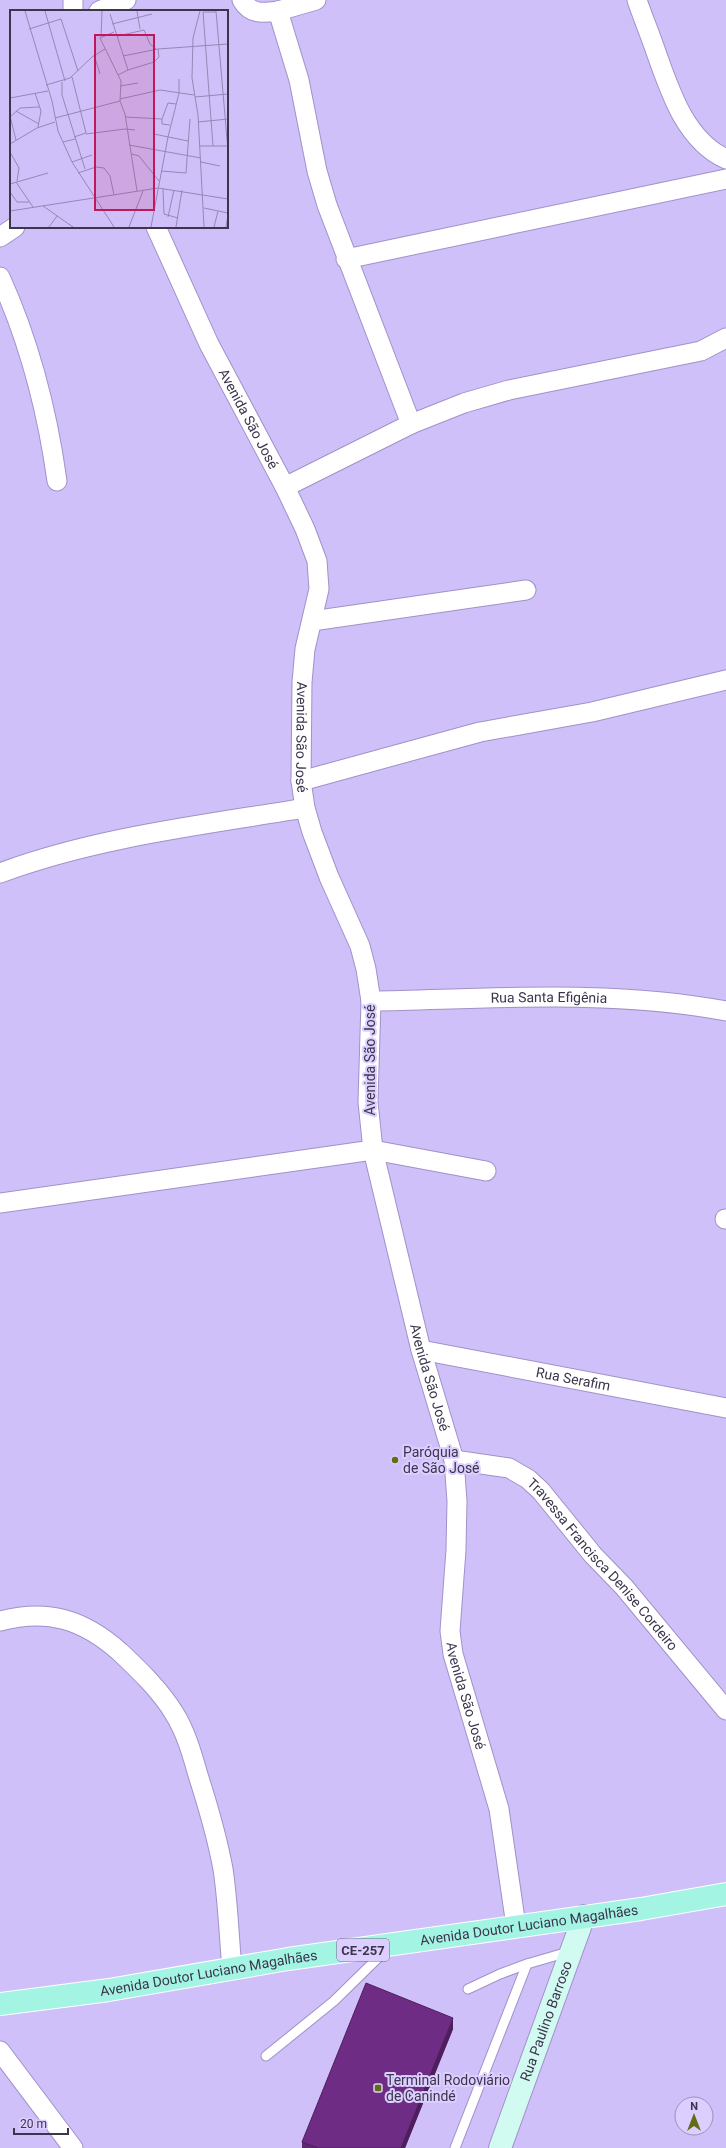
<svg xmlns="http://www.w3.org/2000/svg" width="726" height="2148" font-family="Roboto,sans-serif">
<style>
.lines{fill:none;stroke-linecap:round;stroke-linejoin:round}
.lane-casing{stroke:#a191c9;stroke-width:11}
.street-casing{stroke:#a191c9;stroke-width:21}
.secondary-casing{stroke:#a191c9;stroke-width:24}
.primary-casing{stroke:#fff;stroke-width:24}
.lane{stroke:#fff;stroke-width:9}
.street{stroke:#fff;stroke-width:19}
.secondary{stroke:#d1faf1;stroke-width:22}
.primary{stroke:#a3f4e3;stroke-width:22}
.wall{fill:#5f2672}
.shaded-wall{fill:#4e1f5c}
.building{fill:#6f2c84;stroke:#4e1f5c}
.poi-dot{fill:#626d16;stroke:#dccfff;stroke-width:1.5}
.labels{text-anchor:middle;dominant-baseline:central;stroke-width:4;stroke-linejoin:round;paint-order:stroke}
.shield{fill:#dccfff;stroke:#6c6382;stroke-width:1}
.shield-label{font-size:13px;font-weight:bold;fill:#3c354c}
.street-label{font-size:14px;fill:#3c354c;stroke:#dccfff}
.poi-label{font-size:14px;fill:#3c354c;stroke:#dccfff;text-anchor:start}
.inset-road{fill:none;stroke:#9588b4;stroke-width:1}
.view{fill:#c2185b;fill-opacity:0.15;stroke:#c2185b;stroke-width:2}
.inset-edge{fill:none;stroke:#3c354c;stroke-width:2}
</style>
<rect width="100%" height="100%" fill="#d0c0fa"/>
<g class="lines">
<g class="lane-casing">
<g id="lane">
<polyline points="468,1989 500,1974 527,1964"/>
<polyline points="266,2056 334,2001 387,1949"/>
<polyline points="455,2148 527,1964 568,1952"/>
</g>
</g>
<g class="street-casing">
<g id="street">
<path d="M242,0c9,15 21,13 36,11l21,69 18,91 10,34 84,219 -126,63"/>
<path d="M637,0c6,18 13,34 19,52 14,39 29,88 70,107"/>
<polyline points="73,11 73,0"/>
<polyline points="99,11 126,0"/>
<polyline points="278,11 316,0"/>
<path id="s1" d="M156,227l53,117 76,143 20,42 12,32 2,28 -14,60 -3,33 -1,99 4,27 7,24 17,45 31,69 6,23 5,32 -3,101 5,48 48,200 33,110 3,41 -1,49 -6,81 3,23 46,155 17,117"/>
<polyline points="0,237 15,227"/>
<polyline points="346,259 726,179"/>
<path d="M0,277c30,66 47,132 57,204"/>
<polyline points="411,424 464,403 509,390 701,351 726,338"/>
<polyline points="312,621 526,590"/>
<polyline points="301,781 480,732 592,712 726,680"/>
<path d="M0,873c97,-36 203,-48 305,-65"/>
<path id="s2" d="M371,1001c118,-2 239,-12 355,10"/>
<polyline points="0,1203 373,1150 486,1171"/>
<polyline points="725,1219 726,1219"/>
<path id="s3" d="M421,1350l305,58"/>
<path id="s4" d="M454,1460l55,8 19,11 13,12 52,64 31,32 102,123"/>
<path d="M0,1621c48,-13 84,-1 120,31 19,18 40,38 54,61 12,19 18,41 24,62 10,31 19,62 25,94 5,33 6,67 9,100"/>
<polyline points="0,2051 73,2148"/>
</g>
</g>
<g class="secondary-casing">
<g id="secondary">
<path id="s5" d="M500,2148l84,-232"/>
</g>
</g>
<g class="primary-casing">
<g id="primary">
<path id="s6" d="M0,2004l109,-14 179,-31 353,-50 85,-15"/>
</g>
</g>
<use href="#lane" class="lane"/>
<use href="#street" class="street"/>
<use href="#secondary" class="secondary"/>
<use href="#primary" class="primary"/>
</g>
<polygon class="wall" points="453,2029 405,2148 302,2148 302,2142"/>
<polygon class="shaded-wall" points="453,2018 453,2029 405,2148 401,2148"/>
<polygon class="building" points="366,1983 453,2018 401,2148 318,2148 302,2142"/>
<g class="poi-dot">
<circle cx="395" cy="1460" r="4"/>
<rect x="374" y="2084" width="8" height="8" rx="2"/>
</g>
<g class="labels">
<rect class="shield" x="337" y="1939" width="52" height="22" rx="3"/>
<g class="shield-label">
<text x="363" y="1950">CE-257</text>
</g>
<g class="street-label">
<text stroke="none"><textPath href="#s1" startOffset="213">Avenida São José</textPath></text>
<text stroke="none"><textPath href="#s1" startOffset="549">Avenida São José</textPath></text>
<text stroke="none"><textPath href="#s2" startOffset="178">Rua Santa Efigênia</textPath></text>
<text transform="translate(370 1060) rotate(-90)">Avenida São José</text>
<text stroke="none"><textPath href="#s1" startOffset="1209">Avenida São José</textPath></text>
<text stroke="none"><textPath href="#s3" startOffset="155">Rua Serafim</textPath></text>
<text stroke="none"><textPath href="#s4" startOffset="191">Travessa Francisca Denise Cordeiro</textPath></text>
<text stroke="none"><textPath href="#s1" startOffset="1533">Avenida São José</textPath></text>
<text stroke="none"><textPath href="#s6" startOffset="535">Avenida Doutor Luciano Magalhães</textPath></text>
<text stroke="none"><textPath href="#s6" startOffset="211">Avenida Doutor Luciano Magalhães</textPath></text>
<text stroke="none"><textPath href="#s5" startOffset="135">Rua Paulino Barroso</textPath></text>
</g>
<g class="poi-label">
<text x="403" y="1452">Paróquia<tspan x="403" dy="16">de São José</tspan></text>
<text x="386" y="2080">Terminal Rodoviário<tspan x="386" dy="16">de Canindé</tspan></text>
</g>
</g>
<g transform="translate(10 10)">
<rect width="218" height="218" fill="#d0c0fa"/>
<path class="inset-road" d="M15,1l27,90 6,30 14,31 42,65M35,1l20,70M127,1l3,18M190,1l-7,27 -1,40 6,37 6,112M206,1l12,140M193,2l10,134M193,2h13M100,4l18,56 -10,5M102,14l40,-10M19,19l32,-10 17,52M104,22l-14,6 21,43 -1,20 5,13 12,77M108,26l26,-6 6,14 6,5M91,27l1,-26M84,45l6,19M113,46l35,-7 70,-5M118,60l26,-8 5,-5 -1,-8M62,67l14,56 -12,4M52,72v13l23,74M36,75l24,-7 22,-21 13,-8M110,76l18,-3M25,83l6,18 -3,16M185,87l33,-3M0,88l38,-7M110,89l40,-9 34,5M6,101l23,13M0,106l6,24M0,107l10,-9 19,-1M115,107l37,2 6,-16 8,1M45,108l65,-17M152,109v5l8,1M188,112l30,-3M76,124l39,-5 10,1M144,124l34,7M53,132l12,-3M0,134l27,-16 18,-6M119,135l72,13M190,136h28M0,142l9,16 -2,13M122,144l7,2 20,25M62,152l20,-7M191,152l19,4M151,161l25,2 4,-54M68,163l18,-6 8,1 6,8 4,19M6,172l17,25M0,174l38,-11M153,179l1,25 14,4M0,182l7,10h12M33,196l30,21M194,198l24,5M0,201l148,-23 70,11M158,207l6,-27M39,217l8,-11M119,217l14,-36M141,217l17,-90 11,-44v-14M166,217l6,-37M204,217l4,-16M216,217l2,-12"/>
<path class="view" d="M85,25h59v175h-59z"/>
<rect width="218" height="218" class="inset-edge"/>
</g>
<g transform="translate(694 2116)"><circle r="19" fill="#dccfff" stroke="#9c91b7"/>
<path d="M0-3L7 15L0 10L-7 15Z" fill="#626d16"/>
<text y="-6" font-size="11" font-weight="bold" text-anchor="middle" fill="#3c354c">N</text>
</g>
<path d="M14 2128v6h54v-6" fill="none" stroke="#3c354c" stroke-width="2"/>
<text x="20" y="2128" font-size="12" fill="#3c354c" stroke="#dccfff" stroke-width="3" paint-order="stroke">20 m</text>
</svg>
